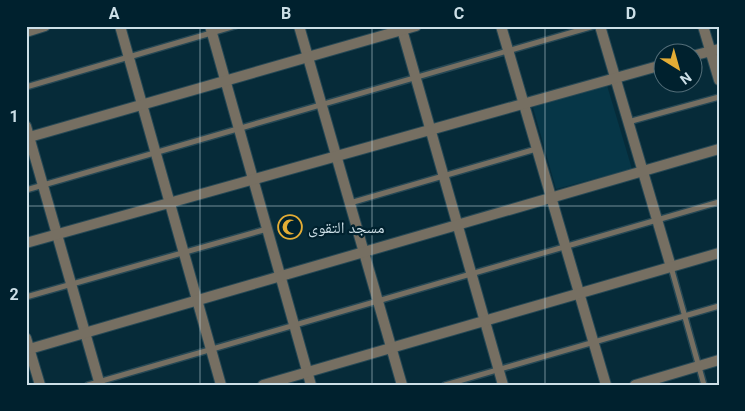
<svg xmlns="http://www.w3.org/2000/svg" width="745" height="411" font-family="Roboto,'Noto Naskh Arabic',sans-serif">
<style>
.built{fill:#063647}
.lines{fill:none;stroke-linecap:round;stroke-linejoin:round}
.service-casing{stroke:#264855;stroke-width:8}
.minor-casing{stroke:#264855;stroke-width:12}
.service{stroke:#766f62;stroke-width:5}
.minor{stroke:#766f62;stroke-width:10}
.grid{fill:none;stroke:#ccdfe7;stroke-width:1;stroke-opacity:0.55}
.labels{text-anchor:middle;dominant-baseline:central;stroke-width:4.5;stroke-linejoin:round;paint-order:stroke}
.poi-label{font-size:16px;fill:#ccdfe7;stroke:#00212e;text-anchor:start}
.neatline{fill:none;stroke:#ccdfe7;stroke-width:2}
.grid-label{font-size:16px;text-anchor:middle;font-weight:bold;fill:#ccdfe7}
</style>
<rect width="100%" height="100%" fill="#062b39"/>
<polygon class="built" points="606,82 632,169 556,189 532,104"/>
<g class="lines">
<g class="service-casing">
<g id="service">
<polyline points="26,87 235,26"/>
<polyline points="628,122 719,97"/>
<polyline points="26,190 594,26"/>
<polyline points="350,203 536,149"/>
<polyline points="671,267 704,385"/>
<polyline points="26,297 267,229"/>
<polyline points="88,385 719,202"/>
<polyline points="445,385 719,306"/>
</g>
</g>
<g class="minor-casing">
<g id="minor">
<polyline points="120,26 221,385"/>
<polyline points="210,26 311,385"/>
<polyline points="299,26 402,385"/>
<polyline points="401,26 503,385"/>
<polyline points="501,26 606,385"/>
<polyline points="600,26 671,267"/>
<polyline points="703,26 719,80"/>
<polyline points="26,32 45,26"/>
<polyline points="692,56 719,49"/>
<polyline points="26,126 100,385"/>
<polyline points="26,138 416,26"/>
<polyline points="26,243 662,65"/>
<polyline points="26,338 40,385"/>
<polyline points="26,350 719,149"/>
<polyline points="263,385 719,253"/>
<polyline points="635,385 719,360"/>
</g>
</g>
<use href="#service" class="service"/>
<use href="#minor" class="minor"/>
</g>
<path class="grid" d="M200,26v359M372,26v359M545,26v359M26,206h693"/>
<defs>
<g id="mosque-ring" transform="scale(1.25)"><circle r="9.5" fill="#00212e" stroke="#e4ad35" stroke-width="1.5"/><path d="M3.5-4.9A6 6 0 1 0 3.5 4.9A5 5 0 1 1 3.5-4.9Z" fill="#e4ad35"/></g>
</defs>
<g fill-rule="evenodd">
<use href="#mosque-ring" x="290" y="227"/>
</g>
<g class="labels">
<g class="poi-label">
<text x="308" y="227">مسجد التقوى</text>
</g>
</g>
<rect width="745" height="411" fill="none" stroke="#00212e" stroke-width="55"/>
<g transform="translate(678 68) rotate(143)"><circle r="24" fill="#00212e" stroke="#526d78"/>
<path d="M0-4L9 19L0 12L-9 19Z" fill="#e4ad35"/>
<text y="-8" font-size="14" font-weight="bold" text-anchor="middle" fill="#ccdfe7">N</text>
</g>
<rect x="28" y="28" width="690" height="356" class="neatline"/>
<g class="grid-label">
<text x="114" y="19">A</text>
<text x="286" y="19">B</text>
<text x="459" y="19">C</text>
<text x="631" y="19">D</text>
<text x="14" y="122">1</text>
<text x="14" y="300">2</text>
</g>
</svg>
